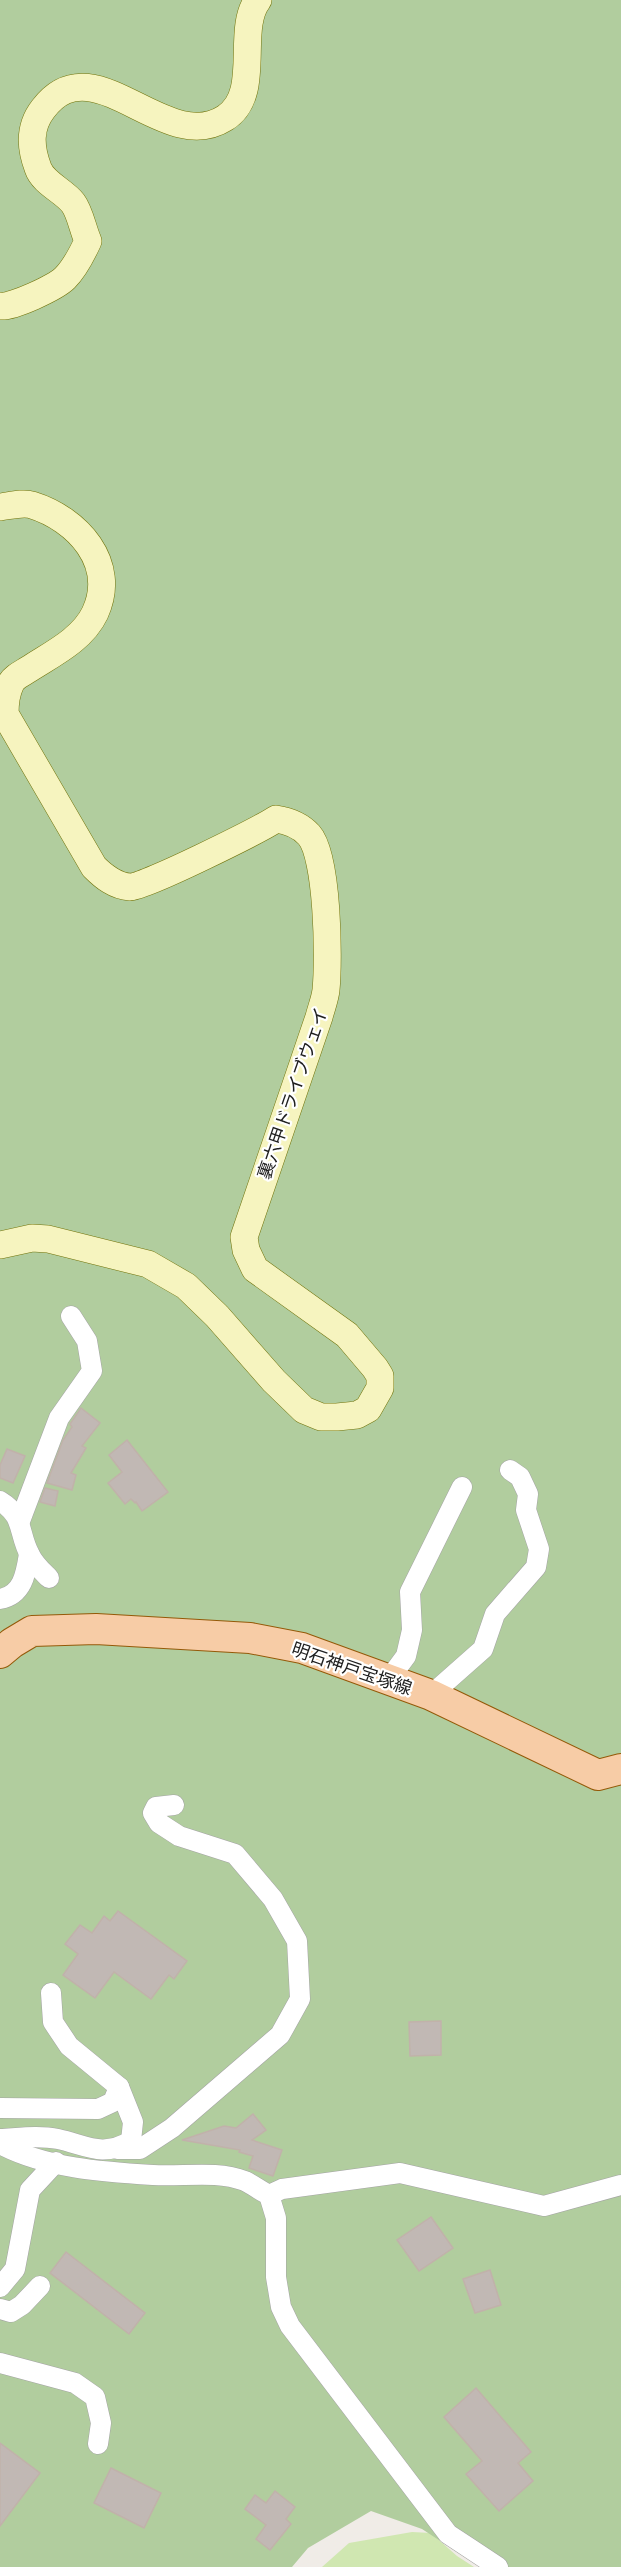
<svg xmlns="http://www.w3.org/2000/svg" width="621" height="2567" font-family="'Open Sans','Noto Sans JP',sans-serif">
<style>
.grass{fill:#d0e7b1}
.forest{fill:#b1cd9e}
.building{fill:#c1b8b4;stroke:#c1b2aa;stroke-width:1.5}
.lines{fill:none;stroke-linecap:round;stroke-linejoin:round}
.street-casing{stroke:#a4a4a4;stroke-width:21}
.secondary-casing{stroke:#72740b;stroke-width:28}
.primary-casing{stroke:#945908;stroke-width:32}
.street{stroke:#fff;stroke-width:20}
.secondary{stroke:#f6f4bf;stroke-width:27}
.primary{stroke:#f7cca6;stroke-width:30}
.labels{text-anchor:middle;dominant-baseline:central;stroke-width:4.5;stroke-linejoin:round;paint-order:stroke}
.street-label{font-size:18px;fill:#202020;stroke:#fff}
</style>
<rect width="100%" height="100%" fill="#f0ece7"/>
<polygon class="grass" points="412,2532 431,2533 457,2556 474,2567 322,2567 349,2543"/>
<polygon class="forest" points="0,0 621,0 621,2567 480,2567 422,2529 371,2511 308,2548 292,2567 0,2567"/>
<g class="building">
<polygon points="81,1408 100,1423 82,1446 86,1448 71,1473 76,1475 72,1490 47,1483 63,1440 72,1427 70,1424"/>
<polygon points="127,1440 168,1492 142,1511 136,1502 135,1503 131,1499 125,1504 108,1483 122,1472 109,1455"/>
<polygon points="7,1449 25,1456 13,1483 0,1478 0,1465"/>
<polygon points="45,1488 58,1491 55,1506 40,1502"/>
<polygon points="118,1911 187,1961 174,1979 169,1975 151,1999 114,1972 95,1998 63,1975 78,1954 65,1944 80,1925 92,1933 104,1916 110,1921"/>
<polygon points="441,2021 441,2055 410,2056 409,2022"/>
<polygon points="253,2114 266,2130 252,2140 282,2150 273,2176 249,2168 253,2156 239,2152 240,2150 182,2140 224,2126 236,2128"/>
<polygon points="431,2217 453,2248 419,2271 397,2240"/>
<polygon points="66,2252 145,2313 129,2334 50,2273"/>
<polygon points="490,2270 501,2305 475,2313 463,2279"/>
<polygon points="476,2388 531,2452 518,2463 533,2481 499,2511 466,2474 482,2461 444,2417"/>
<polygon points="0,2443 40,2473 0,2526"/>
<polygon points="111,2468 161,2493 144,2528 94,2503"/>
<polygon points="275,2491 295,2507 286,2519 291,2524 270,2550 256,2539 266,2525 245,2509 255,2495 266,2503"/>
</g>
<g class="lines">
<g class="street-casing">
<g id="street">
<path d="M0,1501c25,15 18,33 30,54 4,9 12,16 19,23"/>
<polyline points="20,1521 59,1418 92,1371 87,1341 71,1316"/>
<path d="M0,1599c23,-4 26,-26 29,-45"/>
<polyline points="389,1679 406,1656 412,1630 410,1592 462,1487"/>
<polyline points="431,1695 483,1649 495,1614 536,1567 539,1549 526,1510 528,1494 520,1477 510,1470"/>
<polyline points="0,2108 98,2109 113,2102 119,2087"/>
<path d="M0,2139c19,-1 39,-4 58,0 28,6 44,19 73,2l2,-19 -14,-35 -50,-41 -16,-24 -2,-29"/>
<path d="M0,2144c45,24 103,28 153,31 30,2 63,-5 92,6 8,4 16,10 24,14l7,23v59l5,30 9,19 158,208 50,33"/>
<polyline points="117,2149 140,2149 172,2128 280,2035 300,1999 297,1941 273,1899 235,1854 179,1836 159,1823 153,1813 156,1807 174,1805"/>
<polyline points="269,2195 282,2189 400,2173 544,2206 621,2185"/>
<polyline points="0,2287 15,2269 30,2190 56,2162"/>
<polyline points="0,2309 11,2312 22,2305 40,2286"/>
<polyline points="0,2363 75,2383 95,2397 101,2423 98,2444"/>
</g>
</g>
<g class="secondary-casing">
<g id="secondary">
<path d="M0,306c12,2 56,-19 65,-28 10,-10 17,-24 23,-37 -5,-11 -8,-29 -15,-38 -9,-12 -30,-20 -35,-35 -8,-21 -9,-41 5,-59 51,-68 121,48 182,9 38,-24 10,-88 33,-118"/>
<path d="M0,507c9,-1 23,-5 32,-2 45,14 86,58 63,108 -13,27 -43,41 -66,56 -6,4 -15,8 -18,14 -5,10 -6,20 -6,31l89,153c10,10 21,19 36,20 15,0 129,-57 146,-68 13,2 24,6 33,16 19,21 20,125 17,155 -1,9 -5,19 -7,27l-75,220 2,13 9,19 92,66 28,33 5,8v12l-12,21 -11,6 -20,2h-16l-17,-7 -30,-29 -57,-65 -31,-30 -38,-22 -100,-25 -16,-1 -32,7"/>
</g>
</g>
<g class="primary-casing">
<polyline id="primary" points="0,1653 12,1643 32,1631 96,1629 250,1638 302,1648 431,1695 598,1775 621,1769"/>
</g>
<use href="#street" class="street"/>
<use href="#secondary" class="secondary"/>
<use href="#primary" class="primary"/>
</g>
<g class="labels">
<g class="street-label">
<text transform="translate(292 1093) rotate(-71)">裏六甲ドライブウェイ</text>
<text transform="translate(352 1668) rotate(19)">明石神戸宝塚線</text>
</g>
</g>
</svg>
